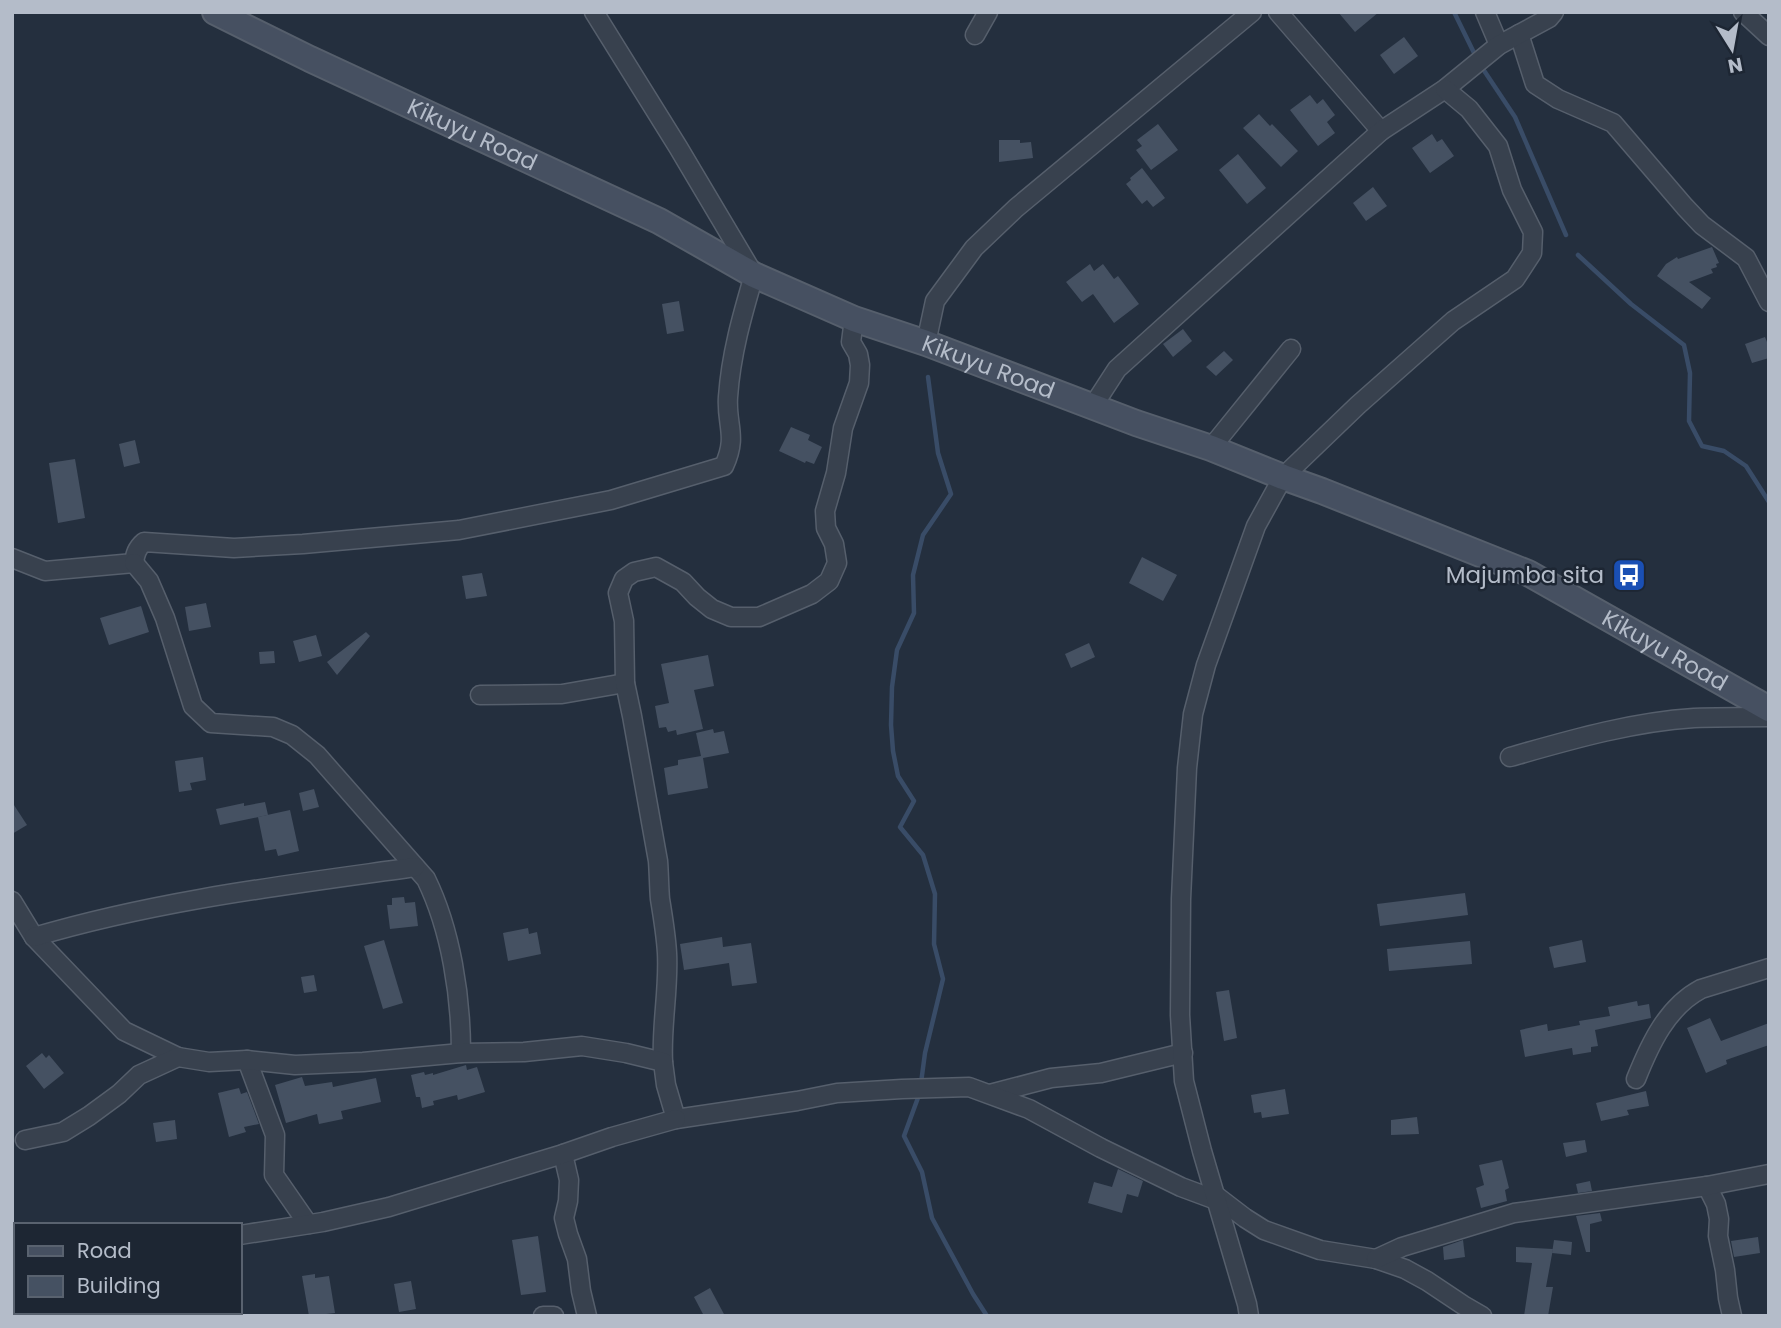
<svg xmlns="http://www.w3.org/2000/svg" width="1781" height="1328" font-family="Poppins,sans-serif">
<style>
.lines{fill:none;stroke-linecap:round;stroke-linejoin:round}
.stream{stroke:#394c67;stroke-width:4.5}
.building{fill:#455162}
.minor-casing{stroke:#565f6c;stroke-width:21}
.secondary-casing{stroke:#565f6c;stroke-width:28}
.minor{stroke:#38414e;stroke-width:18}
.secondary{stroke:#465061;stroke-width:24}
.labels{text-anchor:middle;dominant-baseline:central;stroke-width:5;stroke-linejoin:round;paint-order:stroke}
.street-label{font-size:23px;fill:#b4bcc9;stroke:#1d2633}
.poi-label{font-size:23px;fill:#b4bcc9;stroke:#1d2633;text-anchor:end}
</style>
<rect width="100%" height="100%" fill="#242f3e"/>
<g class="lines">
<g class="stream">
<polyline points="1454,12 1477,59"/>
<polyline points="1481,66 1515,117 1566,235"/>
<polyline points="1578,255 1631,304 1684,345 1690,373 1689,421 1702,446 1724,451 1746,466 1769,502"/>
<polyline points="921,1083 925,1053 943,979 934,944 935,894 923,855 900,827 914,801 898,776 893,751 891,725 892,687 897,650 914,613 913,575 923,535 951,494 938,453 928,377"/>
<polyline points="919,1095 904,1136 922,1172 932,1218 973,1294 987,1316"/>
</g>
</g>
<g class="building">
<polygon points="1338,12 1379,12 1355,32"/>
<polygon points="1404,37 1418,56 1394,74 1380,55"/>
<polygon points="1310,95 1317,104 1323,99 1335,115 1327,122 1335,133 1318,146 1290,110"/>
<polygon points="1259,114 1270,126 1272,124 1298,151 1281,167 1243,128"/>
<polygon points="1158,124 1178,150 1151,170 1136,150 1142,146 1137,140"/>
<polygon points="1432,134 1437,142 1442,139 1454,156 1430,173 1412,148"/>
<polygon points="999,140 1020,140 1020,143 1031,142 1033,158 999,162"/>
<polygon points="1238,154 1266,188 1247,204 1219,170"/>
<polygon points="1142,168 1165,198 1153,207 1147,200 1142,204 1126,184 1131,180 1130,178"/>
<polygon points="1373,187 1387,206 1366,221 1353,203"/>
<polygon points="1712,247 1719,263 1716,264 1717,267 1711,269 1713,273 1689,282 1711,298 1702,309 1657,276 1666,264 1677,257 1678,259"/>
<polygon points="1090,264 1094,271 1103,264 1114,279 1118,276 1139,304 1114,323 1093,294 1082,302 1066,282"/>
<polygon points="679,301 684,331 667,334 662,304"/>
<polygon points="1183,329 1192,341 1173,357 1163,344"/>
<polygon points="1765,337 1769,347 1769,358 1752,363 1745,344"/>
<polygon points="1224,351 1233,360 1216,376 1206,367"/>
<polygon points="791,427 810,435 808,440 822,447 814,464 806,461 805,463 779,451"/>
<polygon points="135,440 140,463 124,467 119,444"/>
<polygon points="75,459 85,518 58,523 49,463"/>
<polygon points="1142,557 1177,575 1163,601 1129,583"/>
<polygon points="482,573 487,596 466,599 462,576"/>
<polygon points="206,603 211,627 189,631 185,607"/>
<polygon points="141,606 149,632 109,645 100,618"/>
<polygon points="366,632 370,636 337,675 327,662"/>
<polygon points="316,635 322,656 299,662 293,641"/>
<polygon points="1089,643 1095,657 1071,668 1065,654"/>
<polygon points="274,651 275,663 260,664 259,652"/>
<polygon points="708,655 714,686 694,690 703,729 677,735 676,730 668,732 666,727 659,728 655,706 669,703 661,664"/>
<polygon points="713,729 714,733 724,731 729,753 703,758 708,788 668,795 664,768 678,765 678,760 701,756 696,733"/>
<polygon points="203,757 206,780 190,783 192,790 179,792 175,761"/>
<polygon points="314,789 319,807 303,811 299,793"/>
<polygon points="12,802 27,825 12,834"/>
<polygon points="265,802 268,815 220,825 216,809 244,803 244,806"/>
<polygon points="290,810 299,851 278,856 276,849 265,851 258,817"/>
<polygon points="1465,893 1468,915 1380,926 1377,904"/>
<polygon points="404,897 405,903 415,902 418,926 390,929 387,905 392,905 392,898"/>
<polygon points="528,928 529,934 537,932 541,954 508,961 503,933"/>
<polygon points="722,937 723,947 751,943 757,983 732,986 729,963 684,970 680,944"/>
<polygon points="384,940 403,1003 383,1009 364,946"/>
<polygon points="1582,940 1586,962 1554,968 1549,947"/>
<polygon points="1470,941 1472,964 1389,971 1387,949"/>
<polygon points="314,975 317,991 304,993 301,977"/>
<polygon points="1229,990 1237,1038 1224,1041 1216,992"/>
<polygon points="1637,1001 1638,1006 1649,1004 1651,1018 1595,1030 1598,1046 1591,1047 1591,1052 1573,1055 1572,1048 1525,1057 1520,1030 1547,1024 1548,1031 1580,1025 1579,1021 1610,1016 1608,1007"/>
<polygon points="1710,1018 1721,1041 1769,1023 1769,1045 1726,1060 1727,1064 1706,1073 1687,1028"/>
<polygon points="42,1053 46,1058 49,1055 64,1073 44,1089 26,1066"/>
<polygon points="466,1065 467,1070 477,1067 485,1092 458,1100 457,1095 433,1101 434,1105 422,1108 420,1097 416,1097 411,1075 424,1072 425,1075 433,1073 433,1075"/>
<polygon points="302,1077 305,1086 332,1082 333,1087 376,1078 381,1102 341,1111 343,1119 319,1124 317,1114 286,1123 275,1085"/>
<polygon points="239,1088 241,1094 247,1092 259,1124 244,1127 246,1132 229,1137 218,1093"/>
<polygon points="1285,1089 1289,1114 1262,1118 1261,1112 1254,1113 1251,1095"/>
<polygon points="1646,1091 1649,1106 1627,1110 1629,1115 1601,1121 1596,1103"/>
<polygon points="1417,1117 1419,1134 1391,1135 1391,1120"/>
<polygon points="175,1120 177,1139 156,1142 153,1123"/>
<polygon points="1585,1140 1587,1152 1566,1157 1563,1143"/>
<polygon points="1502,1160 1509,1188 1505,1190 1507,1201 1481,1208 1476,1188 1484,1185 1479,1165"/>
<polygon points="1118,1169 1143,1181 1138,1197 1127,1194 1122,1213 1088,1203 1094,1182 1112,1187"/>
<polygon points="1590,1181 1592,1191 1578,1193 1576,1184"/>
<polygon points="1600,1213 1602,1221 1590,1224 1590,1252 1586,1252 1576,1216"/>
<polygon points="538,1236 546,1292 521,1295 512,1240"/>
<polygon points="1758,1237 1760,1253 1734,1257 1731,1241"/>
<polygon points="1463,1240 1465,1257 1444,1260 1443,1247"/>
<polygon points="1554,1240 1572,1242 1571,1255 1552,1253"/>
<polygon points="1516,1247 1553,1249 1546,1287 1553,1287 1548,1316 1524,1316 1532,1263 1516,1262"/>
<polygon points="315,1274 315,1278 329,1276 335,1313 309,1316 302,1276"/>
<polygon points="411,1281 416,1309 399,1312 394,1284"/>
<polygon points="710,1288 725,1316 704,1316 694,1297"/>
</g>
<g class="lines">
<g class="minor-casing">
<g id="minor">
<polyline points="1278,12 1381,131"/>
<polyline points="1485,12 1499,45"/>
<polyline points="1743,12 1769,36"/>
<polyline points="1519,34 1535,84 1558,99 1613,123 1685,207 1702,225 1746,258 1769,302"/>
<polyline points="975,35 988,12"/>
<polyline points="926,343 935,301 974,248 1016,208 1252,12"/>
<polyline points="1093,406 1117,369 1381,131 1445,89 1499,45 1549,18 1554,12"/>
<polyline points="1211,448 1291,349"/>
<path d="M12,558l33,13 89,-8c1,-9 3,-15 10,-21l90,6 69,-4 156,-14 152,-30 113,-34c14,-30 2,-41 4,-69 3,-43 14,-81 26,-122l-76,-128 -84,-135"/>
<path d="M134,563l15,18 16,37 28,88 18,17 62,4 19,8 25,20 109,124c25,51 35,117 35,174"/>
<polyline points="480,695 562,694 625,683"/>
<path d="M1510,757c60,-17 121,-35 184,-39 25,-1 50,-1 75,-1"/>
<polyline points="12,901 34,937 124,1031 178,1057"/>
<path d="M34,937c125,-37 253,-52 381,-70"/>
<polyline points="247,1060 275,1135 274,1175 308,1224"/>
<path d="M663,1062c-2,-36 6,-72 4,-109 -1,-18 -4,-36 -7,-54 -1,-12 -1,-25 -2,-38l-26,-145 -7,-33 -1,-62 -6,-28 6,-14 10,-7 22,-5 27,15 14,15 15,12 19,8h28l53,-23 17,-13 8,-18 -3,-19 -8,-16 -1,-17 11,-38 7,-45 16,-45 1,-18 -2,-11 -7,-12 3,-23"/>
<path d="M1636,1079c14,-35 31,-72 65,-90l68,-21"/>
<polyline points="990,1094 1051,1078 1101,1073 1183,1053"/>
<polyline points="25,1140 63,1132 89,1116 119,1094 139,1075 178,1057 209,1062 247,1060 295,1065 363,1062 461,1053 524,1052 582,1046 626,1053 663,1062 666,1085 676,1119 797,1101 837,1093 902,1089 969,1087 1029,1109 1101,1148 1181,1187 1216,1200"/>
<polyline points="563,1154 569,1180 568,1201 564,1218 568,1234 577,1259 581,1291 587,1316"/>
<polyline points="1707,1186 1716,1204 1719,1219 1718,1236 1725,1270 1728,1298 1732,1316"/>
<polyline points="1215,1195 1245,1218 1264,1230 1320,1250 1376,1259 1405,1269 1427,1281 1463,1305 1482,1316"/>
<polyline points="240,1235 323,1222 389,1207 563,1154 612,1137 676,1119"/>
<polyline points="1376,1259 1402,1247 1514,1213 1707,1186 1769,1174"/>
<polyline points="199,1312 199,1316"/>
<polyline points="543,1316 554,1316"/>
<polyline points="1249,1316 1247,1304 1202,1151 1184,1081 1180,1015 1181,899 1187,768 1193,714 1206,665 1256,526 1283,477 1358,405 1453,321 1515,279 1532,253 1533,232 1512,190 1498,146 1469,109 1445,89"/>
</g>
</g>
<g class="secondary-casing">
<g id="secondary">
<path id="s1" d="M215,12l95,47 349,162 95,54 100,44 72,24 210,80 75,25 72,29 39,14 206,82 241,136"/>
</g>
</g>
<use href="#minor" class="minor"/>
<use href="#secondary" class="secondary"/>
</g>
<defs>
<g id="bus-square" transform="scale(1.75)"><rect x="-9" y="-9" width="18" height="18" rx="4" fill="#1a4fb4" stroke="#1d2633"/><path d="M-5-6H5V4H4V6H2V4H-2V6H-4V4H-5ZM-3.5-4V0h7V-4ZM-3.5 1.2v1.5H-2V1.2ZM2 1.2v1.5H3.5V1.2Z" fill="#fff"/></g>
</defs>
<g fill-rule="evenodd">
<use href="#bus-square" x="1629" y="575"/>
</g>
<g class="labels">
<g class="street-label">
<text stroke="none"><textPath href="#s1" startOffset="285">Kikuyu Road</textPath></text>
<text stroke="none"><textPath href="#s1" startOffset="852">Kikuyu Road</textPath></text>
<text stroke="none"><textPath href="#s1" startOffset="1587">Kikuyu Road</textPath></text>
</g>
<g class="poi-label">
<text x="1604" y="575">Majumba sita</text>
</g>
</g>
<rect width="1781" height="1328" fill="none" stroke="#b4bcc9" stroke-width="28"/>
<rect x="14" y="1223" width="228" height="91" fill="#1d2633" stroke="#59626f" stroke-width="2"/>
<rect x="28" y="1246" width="35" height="10" fill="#465061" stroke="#59626f" stroke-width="2"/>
<text x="77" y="1258" font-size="21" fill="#b4bcc9">Road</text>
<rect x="28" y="1276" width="35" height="21" fill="#455162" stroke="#59626f" stroke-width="2"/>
<text x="77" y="1293" font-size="21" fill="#b4bcc9">Building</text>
<g transform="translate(1732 49) rotate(169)" stroke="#1d2633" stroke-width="5" paint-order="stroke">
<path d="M0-5L12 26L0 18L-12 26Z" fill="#b4bcc9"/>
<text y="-10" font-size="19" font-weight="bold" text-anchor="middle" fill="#b4bcc9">N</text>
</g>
</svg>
